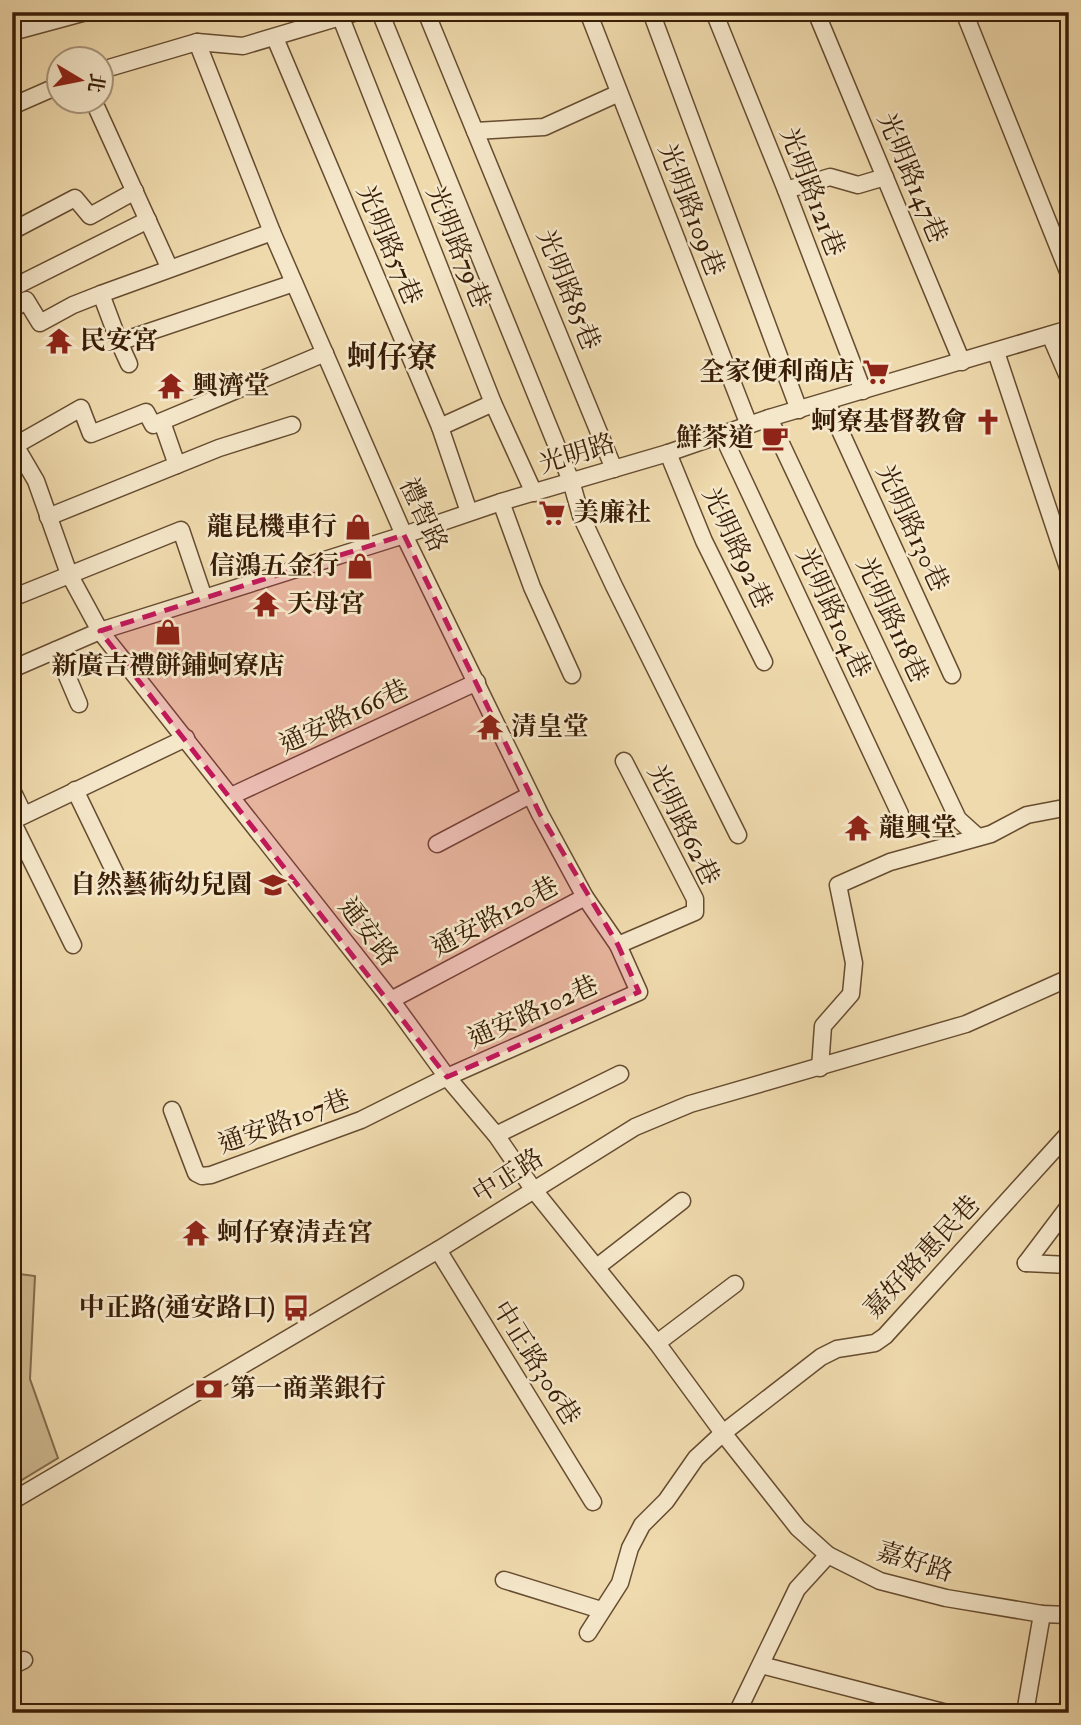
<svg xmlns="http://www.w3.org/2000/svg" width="1081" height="1725" font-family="'IM FELL Double Pica','Noto Serif TC',serif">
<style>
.green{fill:#d0ba91;stroke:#846c4c;stroke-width:2}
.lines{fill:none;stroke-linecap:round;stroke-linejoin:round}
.minor-casing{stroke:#664c30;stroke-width:19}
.minor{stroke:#f5e7ca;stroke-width:16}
.marked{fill:#c2185b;fill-opacity:0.2;stroke:#c2185b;stroke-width:5;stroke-dasharray:14 9;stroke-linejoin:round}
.labels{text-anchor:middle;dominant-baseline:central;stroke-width:5;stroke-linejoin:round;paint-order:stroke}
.street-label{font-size:26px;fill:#381d06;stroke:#f5e7ca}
.poi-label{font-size:26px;font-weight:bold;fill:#381d06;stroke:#f5e7ca;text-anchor:start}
.quarter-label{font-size:30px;font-weight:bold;fill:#381d06;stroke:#f5e7ca}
</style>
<rect width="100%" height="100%" fill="#efdaad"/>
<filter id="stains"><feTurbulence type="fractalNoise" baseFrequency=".00286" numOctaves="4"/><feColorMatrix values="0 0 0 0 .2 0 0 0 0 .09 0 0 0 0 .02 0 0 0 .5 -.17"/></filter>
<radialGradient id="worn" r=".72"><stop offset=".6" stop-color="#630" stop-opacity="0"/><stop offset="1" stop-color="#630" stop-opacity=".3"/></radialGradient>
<polygon class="green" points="12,1273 35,1276 30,1379 58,1458 12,1486"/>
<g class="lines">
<g class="minor-casing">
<g id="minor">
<polyline points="380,12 571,481 581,516 614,586 738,835"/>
<polyline points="426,12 614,469"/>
<polyline points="588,12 749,425"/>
<polyline points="651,12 799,410"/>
<polyline points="714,12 786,190 863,391"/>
<polyline points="816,12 962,362"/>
<polyline points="964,12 1069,274"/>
<polyline points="341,18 493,403 534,493"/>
<polyline points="12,32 86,12"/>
<polyline points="275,38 440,427 469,512"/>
<polyline points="102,70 197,42 243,46 357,12"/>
<polyline points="94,102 169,267"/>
<polyline points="12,106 60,85"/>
<polyline points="475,131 544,127 619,93"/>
<polyline points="786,190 830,177 858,185 885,177"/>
<polyline points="12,231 75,198 90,216 135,191"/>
<polyline points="12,288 148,220"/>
<polyline points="101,294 119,342 294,283"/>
<polyline points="12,310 26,300 40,323 73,305 101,294 272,232"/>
<polyline points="1050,335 1069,379"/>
<polyline points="119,342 129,364"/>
<polyline points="996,352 1069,571"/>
<polyline points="827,402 952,675"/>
<polyline points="769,418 958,819 978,837"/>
<polyline points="162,422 177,465"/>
<polyline points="440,427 493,403"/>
<polyline points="722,434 900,814"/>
<polyline points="12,440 36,481 69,574 100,631 391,1000 447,1077 496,1135 533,1189 657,1343 723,1433 798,1528 828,1555 880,1581 946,1598 1042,1614 1069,1615"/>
<polyline points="16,445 81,408 91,434 146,412 153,425 325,353"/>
<polyline points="668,453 704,541 764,662"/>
<polyline points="501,502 532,587 572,675"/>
<polyline points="48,517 219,448 292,425"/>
<polyline points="12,598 181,530 204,598"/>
<polyline points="56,650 79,704"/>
<polyline points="12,669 100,631 404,535 501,502 668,453 769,418 1069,329"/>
<polyline points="12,790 24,815"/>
<polyline points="75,790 121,885"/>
<polyline points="231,796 477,682"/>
<polyline points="12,821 186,738"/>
<polyline points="12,821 73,945"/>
<polyline points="437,844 530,795"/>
<polyline points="618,945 695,912 695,899 624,761"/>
<polyline points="391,1000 585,897"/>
<polyline points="820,1068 823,1026 851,994 854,963 838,885 890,862 991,834 1027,815 1069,807"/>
<polyline points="172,1110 196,1173 202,1176 211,1175 361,1120 447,1077 639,992 618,945 585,897 540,814 404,535 272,232 197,42"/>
<polyline points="496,1135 620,1074"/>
<polyline points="438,1250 593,1502"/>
<polyline points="1026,1263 1069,1206"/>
<polyline points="1026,1263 1069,1265"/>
<polyline points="597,1267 682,1201"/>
<polyline points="657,1343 735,1284"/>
<polyline points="12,1501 438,1250 635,1127 690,1104 966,1024 1069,978"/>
<polyline points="504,1580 601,1610"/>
<polyline points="588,1633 620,1583 630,1548 642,1525 666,1501 696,1458 723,1433 821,1357 837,1349 875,1343 885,1336 1069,1133"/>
<polyline points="761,1665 947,1713"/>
<polyline points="12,1666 24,1660"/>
<polyline points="737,1713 797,1589 828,1555"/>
<polyline points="1025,1713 1042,1614"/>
</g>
</g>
<use href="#minor" class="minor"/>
</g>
<path class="marked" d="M404,535l136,279 78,131 21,47 -192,85 -347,-446z"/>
<defs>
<g id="temple-bare" transform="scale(2.1)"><path d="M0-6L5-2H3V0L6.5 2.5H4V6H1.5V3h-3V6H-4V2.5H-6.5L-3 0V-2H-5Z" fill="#8f2418" stroke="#f5e7ca" stroke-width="2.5" paint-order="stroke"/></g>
<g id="supermarket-bare" transform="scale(2.1)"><path d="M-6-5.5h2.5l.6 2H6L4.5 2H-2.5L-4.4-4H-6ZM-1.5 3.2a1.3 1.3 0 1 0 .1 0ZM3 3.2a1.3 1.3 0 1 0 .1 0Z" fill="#8f2418" stroke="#f5e7ca" stroke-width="2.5" paint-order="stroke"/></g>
<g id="church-bare" transform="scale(2.1)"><path d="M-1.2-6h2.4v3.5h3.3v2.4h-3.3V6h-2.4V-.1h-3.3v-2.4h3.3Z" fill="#8f2418" stroke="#f5e7ca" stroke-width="2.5" paint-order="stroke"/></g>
<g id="cafe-bare" transform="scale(2.1)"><path d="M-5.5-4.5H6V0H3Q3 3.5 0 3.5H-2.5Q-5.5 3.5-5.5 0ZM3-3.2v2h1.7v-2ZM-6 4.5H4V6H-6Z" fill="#8f2418" stroke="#f5e7ca" stroke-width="2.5" paint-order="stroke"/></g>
<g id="shop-bare" transform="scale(2.1)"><path d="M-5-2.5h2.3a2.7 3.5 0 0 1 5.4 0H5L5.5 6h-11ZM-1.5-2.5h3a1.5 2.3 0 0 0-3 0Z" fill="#8f2418" stroke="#f5e7ca" stroke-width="2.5" paint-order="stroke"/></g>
<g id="school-bare" transform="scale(2.1)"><path d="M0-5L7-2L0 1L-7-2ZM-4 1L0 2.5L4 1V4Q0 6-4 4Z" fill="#8f2418" stroke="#f5e7ca" stroke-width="2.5" paint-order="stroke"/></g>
<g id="bus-bare" transform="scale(2.1)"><path d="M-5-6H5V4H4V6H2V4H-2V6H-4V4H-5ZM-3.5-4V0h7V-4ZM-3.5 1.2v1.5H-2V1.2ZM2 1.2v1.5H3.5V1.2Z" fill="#8f2418" stroke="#f5e7ca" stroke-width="2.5" paint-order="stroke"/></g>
<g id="bank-bare" transform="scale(2.1)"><path d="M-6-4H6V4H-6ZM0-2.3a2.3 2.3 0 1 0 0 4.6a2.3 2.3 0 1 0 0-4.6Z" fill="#8f2418" stroke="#f5e7ca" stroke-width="2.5" paint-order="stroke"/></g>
</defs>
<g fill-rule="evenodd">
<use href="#temple-bare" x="59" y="341"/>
<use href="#supermarket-bare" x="876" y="372"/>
<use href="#temple-bare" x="171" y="386"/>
<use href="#church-bare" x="988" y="422"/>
<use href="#cafe-bare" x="775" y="438"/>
<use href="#supermarket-bare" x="552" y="513"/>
<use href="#shop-bare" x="358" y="527"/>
<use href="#shop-bare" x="360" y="566"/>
<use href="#temple-bare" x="266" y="604"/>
<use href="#shop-bare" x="168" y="632"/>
<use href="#temple-bare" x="490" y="727"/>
<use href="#temple-bare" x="858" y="828"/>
<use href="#school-bare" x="273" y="885"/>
<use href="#temple-bare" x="196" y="1233"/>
<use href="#bus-bare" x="296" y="1308"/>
<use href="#bank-bare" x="209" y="1389"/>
</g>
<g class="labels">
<g class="street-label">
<text transform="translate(912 178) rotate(67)">光明路147巷</text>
<text transform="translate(812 192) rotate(69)">光明路121巷</text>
<text transform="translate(691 210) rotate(69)">光明路109巷</text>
<text transform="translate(389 245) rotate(67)">光明路57巷</text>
<text transform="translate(458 247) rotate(68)">光明路79巷</text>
<text transform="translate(568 290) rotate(68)">光明路85巷</text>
<text transform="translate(577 454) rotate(-17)">光明路</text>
<text transform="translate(423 515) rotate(65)">禮智路</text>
<text transform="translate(912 528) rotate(65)">光明路130巷</text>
<text transform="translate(737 548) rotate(65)">光明路92巷</text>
<text transform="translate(833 613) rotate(65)">光明路104巷</text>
<text transform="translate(892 620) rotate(65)">光明路118巷</text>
<text transform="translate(344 717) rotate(-25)">通安路166巷</text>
<text transform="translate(683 825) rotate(64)">光明路62巷</text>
<text transform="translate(495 917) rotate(-28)">通安路120巷</text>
<text transform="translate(368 932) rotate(52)">通安路</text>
<text transform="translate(533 1012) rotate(-24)">通安路102巷</text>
<text transform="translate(284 1122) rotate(-20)">通安路107巷</text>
<text transform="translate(508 1176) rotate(-32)">中正路</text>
<text transform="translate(922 1257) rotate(-47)">嘉好路惠民巷</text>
<text transform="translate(536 1363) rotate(58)">中正路306巷</text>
<text transform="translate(915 1562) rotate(17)">嘉好路</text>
</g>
<g class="poi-label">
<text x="80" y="341">民安宮</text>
<text x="855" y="372" text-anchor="end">全家便利商店</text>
<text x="192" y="386">興濟堂</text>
<text x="967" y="422" text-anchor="end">蚵寮基督教會</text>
<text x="754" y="438" text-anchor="end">鮮茶道</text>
<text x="573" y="513">美廉社</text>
<text x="337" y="527" text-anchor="end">龍昆機車行</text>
<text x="339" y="566" text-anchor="end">信鴻五金行</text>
<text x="287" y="604">天母宮</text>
<text x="168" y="666" text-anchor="middle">新廣吉禮餅鋪蚵寮店</text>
<text x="511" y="727">清皇堂</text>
<text x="879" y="828">龍興堂</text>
<text x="252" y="885" text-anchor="end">自然藝術幼兒園</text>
<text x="217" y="1233">蚵仔寮清垚宮</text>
<text x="275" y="1308" text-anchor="end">中正路(通安路口)</text>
<text x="230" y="1389">第一商業銀行</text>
</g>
<g class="quarter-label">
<text x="392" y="357">蚵仔寮</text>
</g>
</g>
<rect width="1081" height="1725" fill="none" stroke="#efdaad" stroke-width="42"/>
<rect x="14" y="14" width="1053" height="1697" fill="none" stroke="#381d06" stroke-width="3.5"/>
<rect x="21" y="21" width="1039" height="1683" fill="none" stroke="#381d06" stroke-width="2"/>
<g transform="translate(80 80) rotate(100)"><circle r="33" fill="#f5e7ca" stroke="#a9967c" stroke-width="2"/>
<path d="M0-5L12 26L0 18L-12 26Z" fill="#8f2418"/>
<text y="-10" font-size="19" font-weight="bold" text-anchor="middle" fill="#381d06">北</text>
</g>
<rect width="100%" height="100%" filter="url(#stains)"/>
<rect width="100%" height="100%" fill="url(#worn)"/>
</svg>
